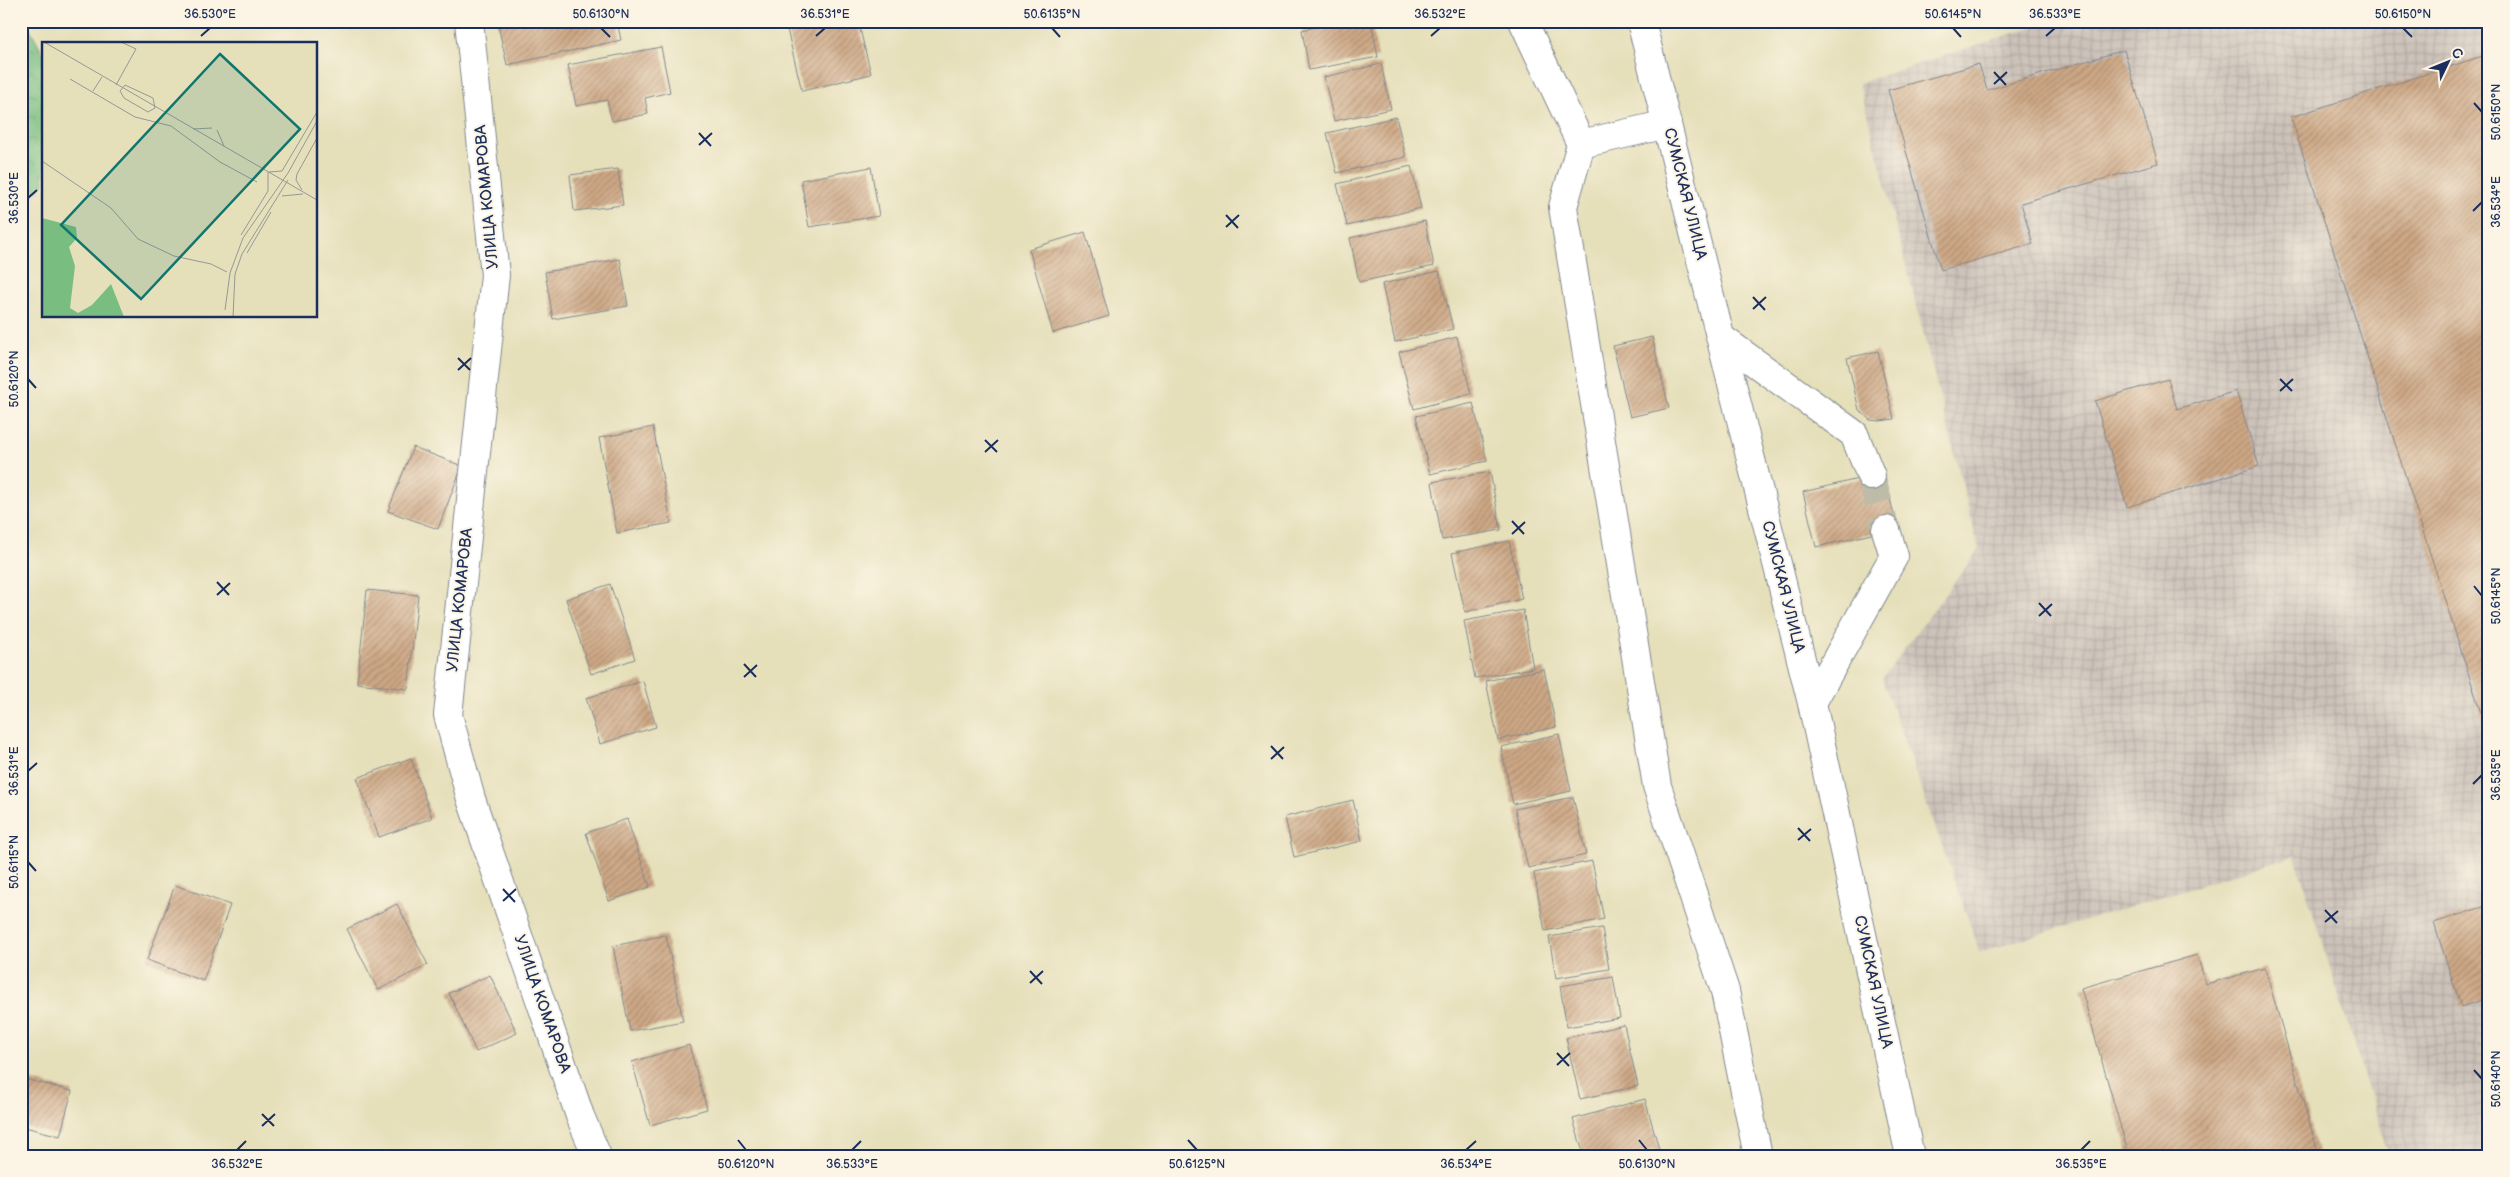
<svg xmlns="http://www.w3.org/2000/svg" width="2510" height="1177" font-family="'Balsamiq Sans',sans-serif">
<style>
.industrial{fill:url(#industrial-grid)}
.forest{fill:url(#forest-crowns);stroke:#4a766f}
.building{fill:url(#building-hatch)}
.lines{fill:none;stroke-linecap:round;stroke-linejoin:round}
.minor-tunnel{stroke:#bdbca8;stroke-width:28;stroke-dasharray:28 14;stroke-linecap:butt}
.minor-casing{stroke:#80878c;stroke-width:30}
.major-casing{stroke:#80878c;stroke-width:30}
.minor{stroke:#fff;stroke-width:28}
.major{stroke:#fff;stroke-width:28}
.ticks{fill:none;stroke:#1b2f5e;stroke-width:2}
.labels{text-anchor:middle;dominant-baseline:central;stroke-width:4;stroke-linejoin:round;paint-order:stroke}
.street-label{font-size:16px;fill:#1b2f5e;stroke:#fcf5e5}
.inset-road{fill:none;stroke:#949995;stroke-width:1}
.view{fill:#0f766e;fill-opacity:0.15;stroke:#0f766e;stroke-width:2.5}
.inset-edge{fill:none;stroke:#1b2f5e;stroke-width:2.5}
.neatline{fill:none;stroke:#1b2f5e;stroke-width:2}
.ticks-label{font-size:12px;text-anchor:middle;fill:#1b2f5e}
</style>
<defs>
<pattern id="industrial-grid" width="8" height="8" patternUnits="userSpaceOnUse" patternTransform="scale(1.25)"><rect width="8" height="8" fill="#ccc2b9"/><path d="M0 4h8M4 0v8" fill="none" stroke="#afa7a1"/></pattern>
<pattern id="forest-crowns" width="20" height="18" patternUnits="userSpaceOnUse" patternTransform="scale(1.25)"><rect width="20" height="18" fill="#79bd80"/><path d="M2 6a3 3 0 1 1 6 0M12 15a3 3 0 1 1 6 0" fill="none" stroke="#629a6c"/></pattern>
<pattern id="building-hatch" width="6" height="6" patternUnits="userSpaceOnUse" patternTransform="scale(1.25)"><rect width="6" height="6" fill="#cea885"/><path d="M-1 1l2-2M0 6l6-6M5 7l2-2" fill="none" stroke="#a68970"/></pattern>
</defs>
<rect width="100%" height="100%" fill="#fcf5e5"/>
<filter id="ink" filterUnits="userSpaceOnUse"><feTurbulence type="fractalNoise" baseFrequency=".02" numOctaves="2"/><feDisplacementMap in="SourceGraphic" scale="10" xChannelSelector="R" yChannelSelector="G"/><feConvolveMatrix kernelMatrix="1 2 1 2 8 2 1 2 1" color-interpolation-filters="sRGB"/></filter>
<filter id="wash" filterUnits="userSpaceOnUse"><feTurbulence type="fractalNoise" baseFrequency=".0096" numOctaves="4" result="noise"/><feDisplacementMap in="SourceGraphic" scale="20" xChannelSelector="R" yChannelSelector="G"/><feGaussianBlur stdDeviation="1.12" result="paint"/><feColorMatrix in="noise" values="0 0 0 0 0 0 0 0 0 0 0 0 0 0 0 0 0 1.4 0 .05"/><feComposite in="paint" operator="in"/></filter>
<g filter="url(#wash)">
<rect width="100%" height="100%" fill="#e5dfba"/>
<polygon class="industrial" points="2038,21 2489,21 2489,1156 2389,1156 2295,856 1980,952 1882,679 1979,549 1859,83 2039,25"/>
<polygon class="forest" points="21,21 26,21 44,55 44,184 21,206"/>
<g id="blocks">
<g class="building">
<polygon points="497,21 617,21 621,40 507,65"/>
<polygon points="785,21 858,21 871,74 802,91"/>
<polygon points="1344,21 1371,21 1378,57 1309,70 1302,30"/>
<polygon points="661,47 670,92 645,98 648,114 612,121 607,100 576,106 568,65"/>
<polygon points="2124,50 2158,163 2021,203 2033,244 1941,270 1888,90 1979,64 1987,90"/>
<polygon points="2489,54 2489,735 2488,735 2291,117"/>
<polygon points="1381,64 1391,109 1334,121 1324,77"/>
<polygon points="1396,117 1406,157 1337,173 1327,133"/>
<polygon points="1411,166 1421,208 1347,226 1337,184"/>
<polygon points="871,167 879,216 809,227 801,180"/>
<polygon points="618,169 623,205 574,211 570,175"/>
<polygon points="1425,221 1434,266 1359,282 1350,238"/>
<polygon points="1085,232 1109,316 1053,333 1029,249"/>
<polygon points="620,259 628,306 553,319 545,272"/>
<polygon points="1439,271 1453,329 1395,342 1382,284"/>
<polygon points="1457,337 1471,394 1414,409 1399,352"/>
<polygon points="1652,337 1669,408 1630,417 1613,346"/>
<polygon points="1878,351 1894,419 1880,421 1870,420 1859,410 1847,358"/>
<polygon points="2168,379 2177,409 2236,391 2259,466 2127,507 2095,401"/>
<polygon points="1473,403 1487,461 1430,474 1416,416"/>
<polygon points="653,427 671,523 617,533 599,438"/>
<polygon points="413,447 462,466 438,529 388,511"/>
<polygon points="1490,472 1501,530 1442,540 1432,482"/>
<polygon points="1884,473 1897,528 1816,547 1803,492"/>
<polygon points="1509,541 1522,599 1465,612 1452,553"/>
<polygon points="610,584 635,659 591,674 566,599"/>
<polygon points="367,590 418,595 408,689 357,683"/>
<polygon points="1523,610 1533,668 1475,678 1464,621"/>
<polygon points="1544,669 1556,727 1498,740 1486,681"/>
<polygon points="643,681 656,727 600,744 586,698"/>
<polygon points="1559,734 1571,791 1513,804 1501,747"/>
<polygon points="411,758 432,818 379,837 357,778"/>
<polygon points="1573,797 1586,855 1528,868 1515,809"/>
<polygon points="1353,800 1362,841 1294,857 1285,817"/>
<polygon points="627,819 650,887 609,901 586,833"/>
<polygon points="1592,861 1604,919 1545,931 1534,873"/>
<polygon points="175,885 230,905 203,981 147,960"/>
<polygon points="397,904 428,965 378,990 347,929"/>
<polygon points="2489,905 2489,998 2461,1007 2434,923"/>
<polygon points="1602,928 1609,969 1556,978 1549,937"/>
<polygon points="666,935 683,1021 630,1031 613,946"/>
<polygon points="2197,955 2206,984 2265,968 2319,1156 2129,1156 2081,988"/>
<polygon points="490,975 517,1033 476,1052 449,993"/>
<polygon points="1613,977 1620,1018 1567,1027 1560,986"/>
<polygon points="1624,1025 1638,1086 1580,1099 1566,1038"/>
<polygon points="689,1045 707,1109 650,1125 632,1062"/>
<polygon points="21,1078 72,1091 60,1136 21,1126"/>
<polygon points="1645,1099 1659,1149 1633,1156 1584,1156 1573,1119"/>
</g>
</g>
</g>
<g filter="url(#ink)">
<use href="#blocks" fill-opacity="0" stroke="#80878c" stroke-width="1"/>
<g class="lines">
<polyline class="minor-tunnel" points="1871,476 1886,530"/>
<g class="minor-casing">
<g id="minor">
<polyline points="469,21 495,275 448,715 471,799 580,1116 597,1156"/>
<polyline points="1523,21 1581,144 1563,207 1657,786 1725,991 1758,1156"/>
<polyline points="1581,144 1667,124"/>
<polyline points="1721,338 1854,434 1871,476"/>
<polyline points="1812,703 1894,556 1886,530"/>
</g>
</g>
<g class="major-casing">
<polyline id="major" points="1641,21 1812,703 1910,1156"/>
</g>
<use href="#minor" class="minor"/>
<use href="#major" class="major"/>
</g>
</g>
<path class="ticks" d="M601,28l9,9M1052,28l8,9M1953,28l8,9M2403,28l9,9M201,36l9,-8M816,36l9,-8M1431,36l9,-8M2046,36l9,-8M1994,72l12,13M1994,84l13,-12M2474,103l8,9M699,133l12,13M699,145l13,-12M28,198l9,-8M2473,211l9,-9M1226,215l12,13M1226,227l13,-12M1753,297l12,13M1753,309l13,-12M458,358l12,12M458,370l13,-12M28,379l8,9M2280,379l12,12M2280,391l13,-12M985,440l12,12M985,452l13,-12M1512,521l12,13M1512,534l13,-12M217,582l12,13M2474,586l8,10M217,595l13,-12M2039,603l12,13M2039,616l13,-12M744,664l12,13M744,677l13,-12M1271,746l12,13M1271,759l13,-12M28,771l9,-8M2473,784l9,-9M1798,828l12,13M1798,840l13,-11M28,862l8,9M503,889l12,13M503,901l13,-12M2325,910l12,13M2325,922l13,-11M1030,971l12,13M1030,983l13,-12M1557,1053l12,13M1557,1065l13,-12M2474,1070l8,9M262,1114l12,12M262,1126l13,-12M738,1140l8,10M1188,1140l9,10M1639,1140l8,10M237,1150l9,-9M852,1150l9,-9M1466,1150l10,-9M2081,1150l9,-9"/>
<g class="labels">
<g class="street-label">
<text transform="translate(1685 194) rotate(76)">СУМСКАЯ УЛИЦА</text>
<text transform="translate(487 197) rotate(-95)">УЛИЦА КОМАРОВА</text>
<text transform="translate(1783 587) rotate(76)">СУМСКАЯ УЛИЦА</text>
<text transform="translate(460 600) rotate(-84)">УЛИЦА КОМАРОВА</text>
<text transform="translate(1873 982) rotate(78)">СУМСКАЯ УЛИЦА</text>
<text transform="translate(542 1004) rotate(71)">УЛИЦА КОМАРОВА</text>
</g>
</g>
<g transform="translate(42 42)">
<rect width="275" height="275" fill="#e5dfba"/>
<path d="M0,176l34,9 1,11 -8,9 6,19 -5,42 8,5 14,-8 19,-21 13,33h-82z" fill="#79bd80"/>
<path class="inset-road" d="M2,0l273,158M28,37l65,38 36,9 49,36 37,20M74,43l20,-36 -15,-7M83,43l28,13 2,10 -7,4 -24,-14 -4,-7zM51,49l9,-14M151,87l19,-1M175,88l7,16M0,119l69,47 27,31 36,17 37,8 16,8M227,130l13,-1 35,-59M260,148l-6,-10 1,-6 20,-36M240,154l21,-2M199,193l27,-44v-19M205,211l24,-41M183,268l5,-37 13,-35 45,-65 29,-52M191,275l2,-43 7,-20 46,-74"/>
<path class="view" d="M178,12l80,75 -159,170 -80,-74z"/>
<rect width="275" height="275" class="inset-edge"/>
</g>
<rect width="2510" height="1177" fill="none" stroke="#fcf5e5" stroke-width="55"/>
<g transform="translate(2448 62) rotate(47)" stroke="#fcf5e5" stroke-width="4" paint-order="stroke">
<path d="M0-4L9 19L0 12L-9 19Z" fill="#1b2f5e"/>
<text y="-8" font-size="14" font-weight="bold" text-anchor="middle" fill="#1b2f5e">С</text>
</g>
<rect x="28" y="28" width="2454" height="1122" class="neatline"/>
<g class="ticks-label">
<text x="210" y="18">36.530°E</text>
<text x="601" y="18">50.6130°N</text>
<text x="825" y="18">36.531°E</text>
<text x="1052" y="18">50.6135°N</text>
<text x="1440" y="18">36.532°E</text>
<text x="1953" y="18">50.6145°N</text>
<text x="2055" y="18">36.533°E</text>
<text x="2403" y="18">50.6150°N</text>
<text transform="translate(2496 112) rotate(-90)" y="4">50.6150°N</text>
<text transform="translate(14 198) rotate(-90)" y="4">36.530°E</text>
<text transform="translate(2496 202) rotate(-90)" y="4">36.534°E</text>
<text transform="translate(14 379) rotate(-90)" y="4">50.6120°N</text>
<text transform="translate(2496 596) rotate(-90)" y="4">50.6145°N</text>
<text transform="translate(14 771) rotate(-90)" y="4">36.531°E</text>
<text transform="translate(2496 775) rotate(-90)" y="4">36.535°E</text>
<text transform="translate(14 862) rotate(-90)" y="4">50.6115°N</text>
<text transform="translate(2496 1079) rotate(-90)" y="4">50.6140°N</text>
<text x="237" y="1168">36.532°E</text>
<text x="746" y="1168">50.6120°N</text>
<text x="852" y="1168">36.533°E</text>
<text x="1197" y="1168">50.6125°N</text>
<text x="1466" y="1168">36.534°E</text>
<text x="1647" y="1168">50.6130°N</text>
<text x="2081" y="1168">36.535°E</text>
</g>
</svg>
